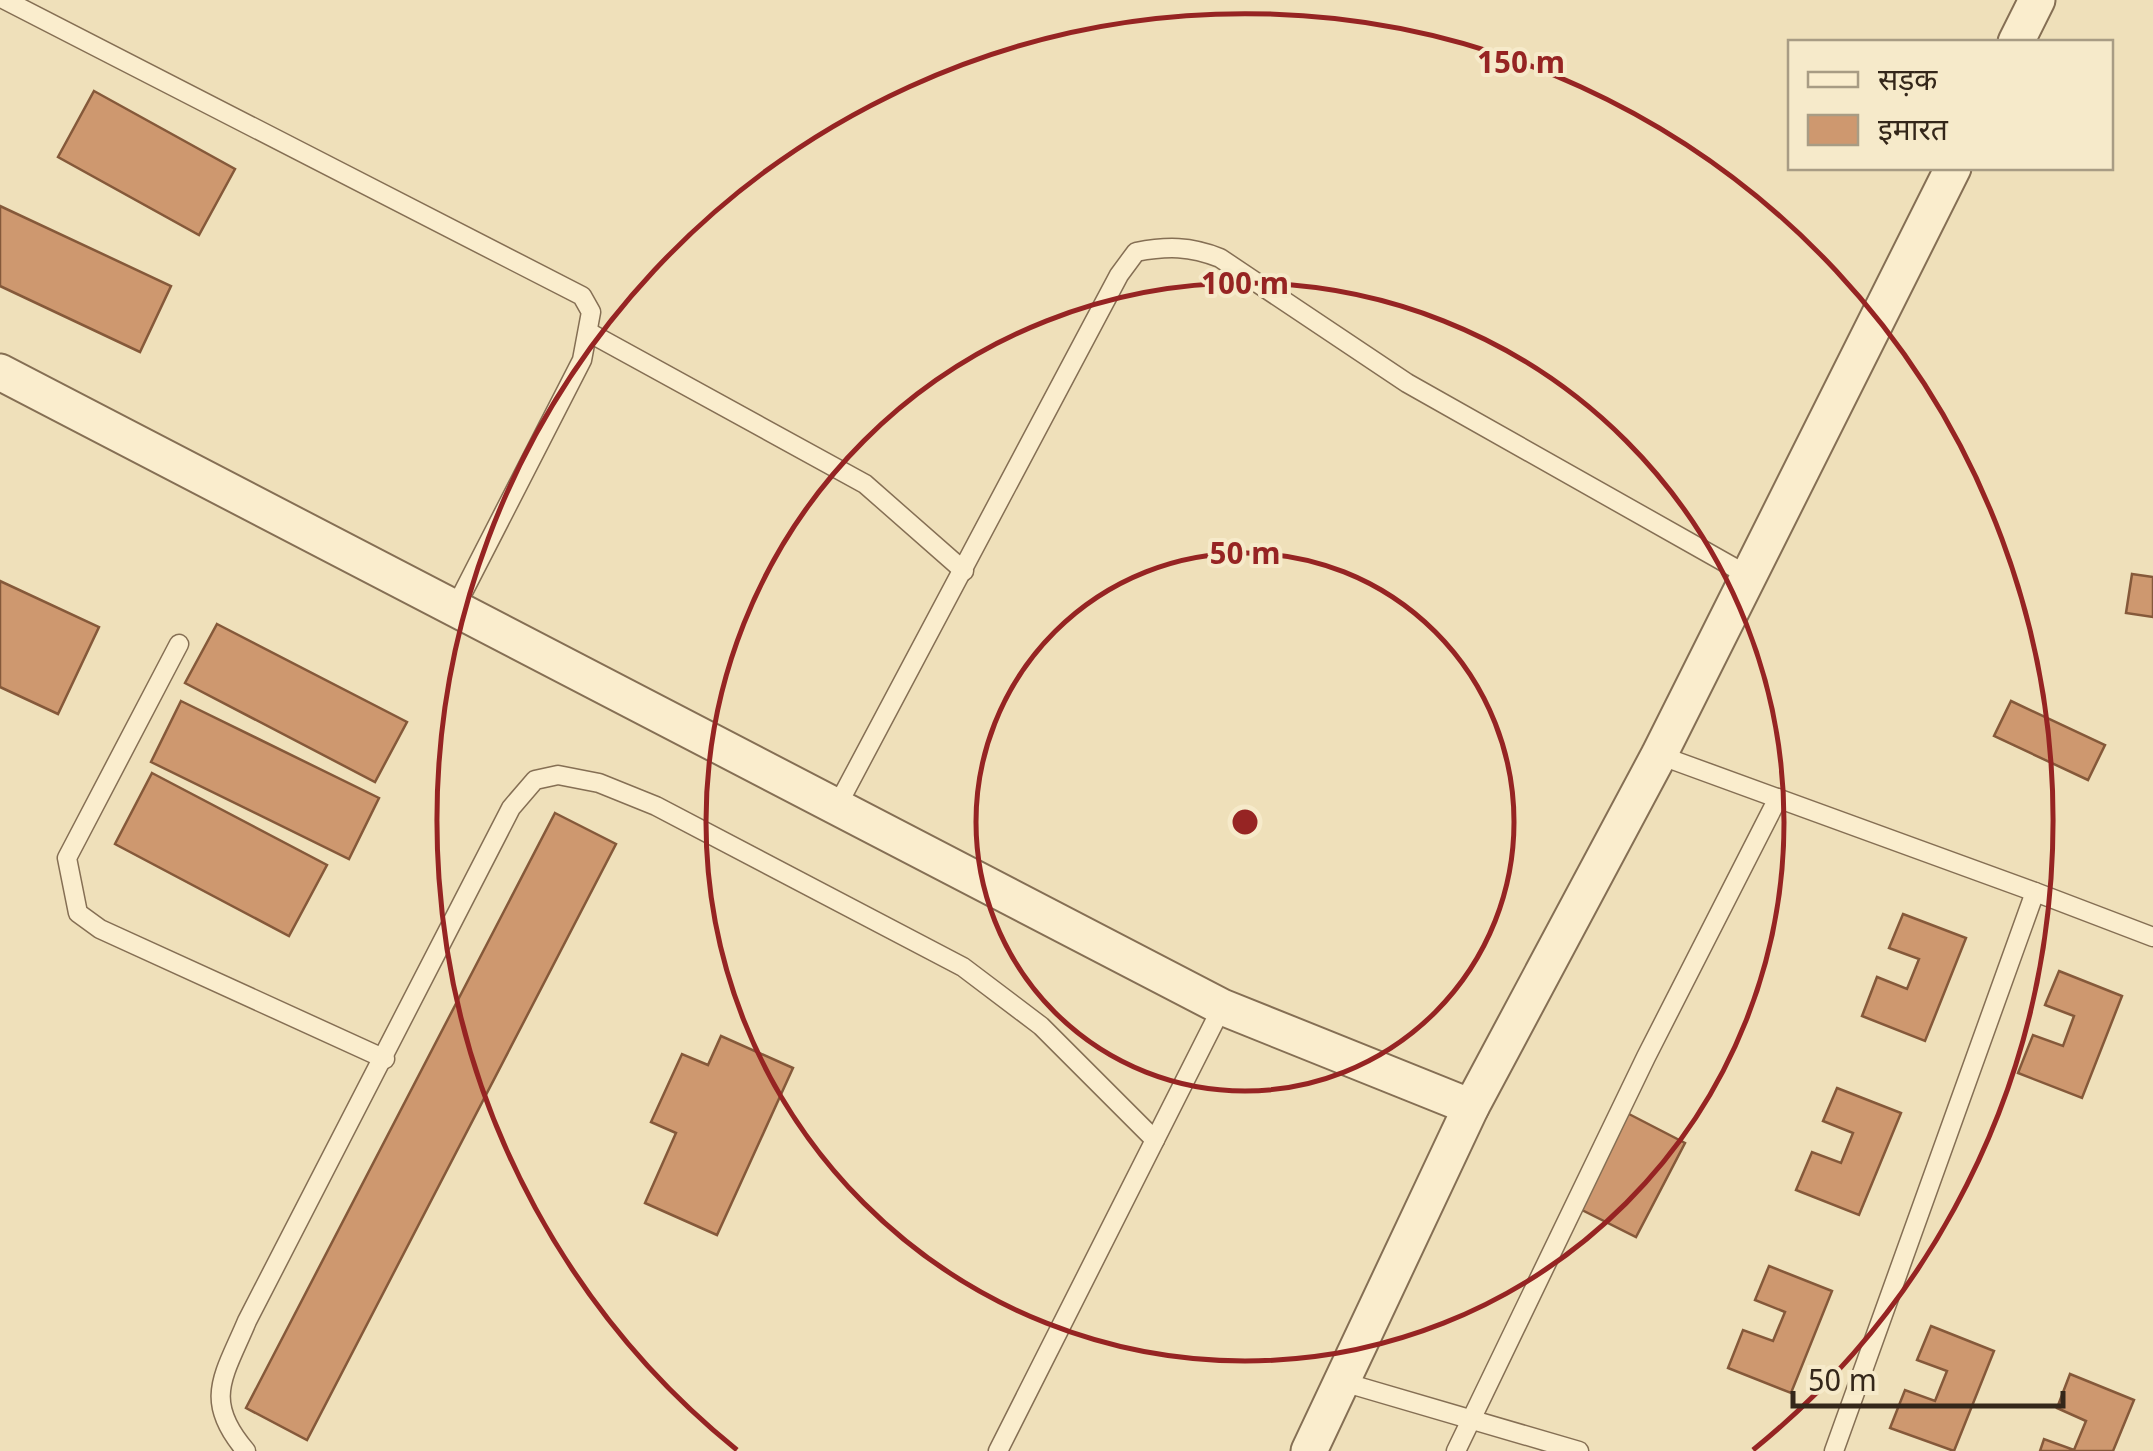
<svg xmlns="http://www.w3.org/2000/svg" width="2153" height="1451" font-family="Georgia,'Noto Sans Devanagari',serif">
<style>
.building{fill:#ce986f;stroke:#85593a;stroke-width:2.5}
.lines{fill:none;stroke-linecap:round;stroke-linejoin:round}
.service-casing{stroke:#856f54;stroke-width:21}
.minor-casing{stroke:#856f54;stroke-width:39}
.service{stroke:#faedcd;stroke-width:18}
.minor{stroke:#faedcd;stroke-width:35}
.ring{fill:none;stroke:#962423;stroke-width:5}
.centre{fill:#962423;stroke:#f6eaca;stroke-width:5}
.ring-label{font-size:30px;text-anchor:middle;font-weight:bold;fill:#962423;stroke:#f6eaca;stroke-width:8;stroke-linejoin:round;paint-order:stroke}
</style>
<rect width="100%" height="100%" fill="#efe0ba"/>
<g class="building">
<polygon points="94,91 235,169 199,235 58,157"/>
<polygon points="0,206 171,286 140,352 0,286"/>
<polygon points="2132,574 2153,577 2153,617 2126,613"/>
<polygon points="0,581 99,627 58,714 0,687"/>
<polygon points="217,624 407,722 375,782 185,683"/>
<polygon points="181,701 379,798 349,859 151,762"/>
<polygon points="2011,701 2105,745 2088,780 1994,736"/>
<polygon points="152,773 327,865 289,936 115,844"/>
<polygon points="555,813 616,844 307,1440 246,1408"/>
<polygon points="1903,914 1966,938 1925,1041 1862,1016 1877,977 1907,989 1919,959 1889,948"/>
<polygon points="2059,971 2122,996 2082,1098 2018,1073 2033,1035 2063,1046 2074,1016 2045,1005"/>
<polygon points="721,1036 793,1068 717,1235 645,1203 676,1133 651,1122 682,1054 708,1065"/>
<polygon points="1837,1088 1901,1113 1859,1215 1796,1190 1812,1152 1841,1163 1853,1133 1823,1121"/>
<polygon points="1627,1113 1685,1143 1636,1237 1578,1208"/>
<polygon points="1769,1266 1832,1291 1791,1393 1728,1368 1743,1330 1773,1341 1785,1312 1755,1300"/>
<polygon points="1931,1326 1994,1351 1954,1451 1890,1428 1905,1390 1935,1401 1947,1371 1917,1360"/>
<polygon points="2070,1374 2134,1400 2113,1451 2040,1451 2044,1439 2074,1450 2086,1421 2057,1408"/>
</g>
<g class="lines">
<g class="service-casing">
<g id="service">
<polyline points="5,0 582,296 591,312 582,360 455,608"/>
<polyline points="590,333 865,484 964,571"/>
<polyline points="179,644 67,858 78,913 100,929 385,1059"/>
<polyline points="1659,755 2035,892 1834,1451"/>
<path d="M836,808l283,-533 17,-23c31,-6 54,-6 84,6l187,125 342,193"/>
<polyline points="2035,892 2153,937"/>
<polyline points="1343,1382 1579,1451"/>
<path d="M246,1451c-44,-51 -22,-75 1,-130l264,-513 24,-28 23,-5 41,8 57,23 307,161 78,59 114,114"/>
<polyline points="998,1451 1222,1007"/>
<polyline points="1456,1451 1646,1057 1778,798"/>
</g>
</g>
<g class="minor-casing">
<g id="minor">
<polyline points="2016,42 2037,0"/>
<polyline points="0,372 1222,1007 1471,1107"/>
<polyline points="1309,1451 1471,1107 1659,755 1953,168"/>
</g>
</g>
<use href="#service" class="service"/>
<use href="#minor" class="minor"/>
</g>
<g class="ring">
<circle cx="1245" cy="822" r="269"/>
<circle cx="1245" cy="822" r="539"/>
<path d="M737 1450A808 808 0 1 1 1753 1450"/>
</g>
<circle cx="1245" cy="822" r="15" class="centre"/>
<g class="ring-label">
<text x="1521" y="73">150 m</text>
<text x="1245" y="294">100 m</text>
<text x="1245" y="564">50 m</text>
</g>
<rect x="1788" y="40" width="325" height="130" fill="#f6eaca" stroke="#a89c84" stroke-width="2.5"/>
<rect x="1808" y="72" width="50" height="15" fill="#faedcd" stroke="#a89c84" stroke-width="2.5"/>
<text x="1878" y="90" font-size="30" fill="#34271a">सड़क</text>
<rect x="1808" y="115" width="50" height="30" fill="#ce986f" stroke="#a89c84" stroke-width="2.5"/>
<text x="1878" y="140" font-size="30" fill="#34271a">इमारत</text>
<path d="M1793 1391v15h270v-15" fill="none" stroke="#34271a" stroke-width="5"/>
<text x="1808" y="1391" font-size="30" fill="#34271a" stroke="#f6eaca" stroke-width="8" paint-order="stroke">50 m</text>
</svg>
